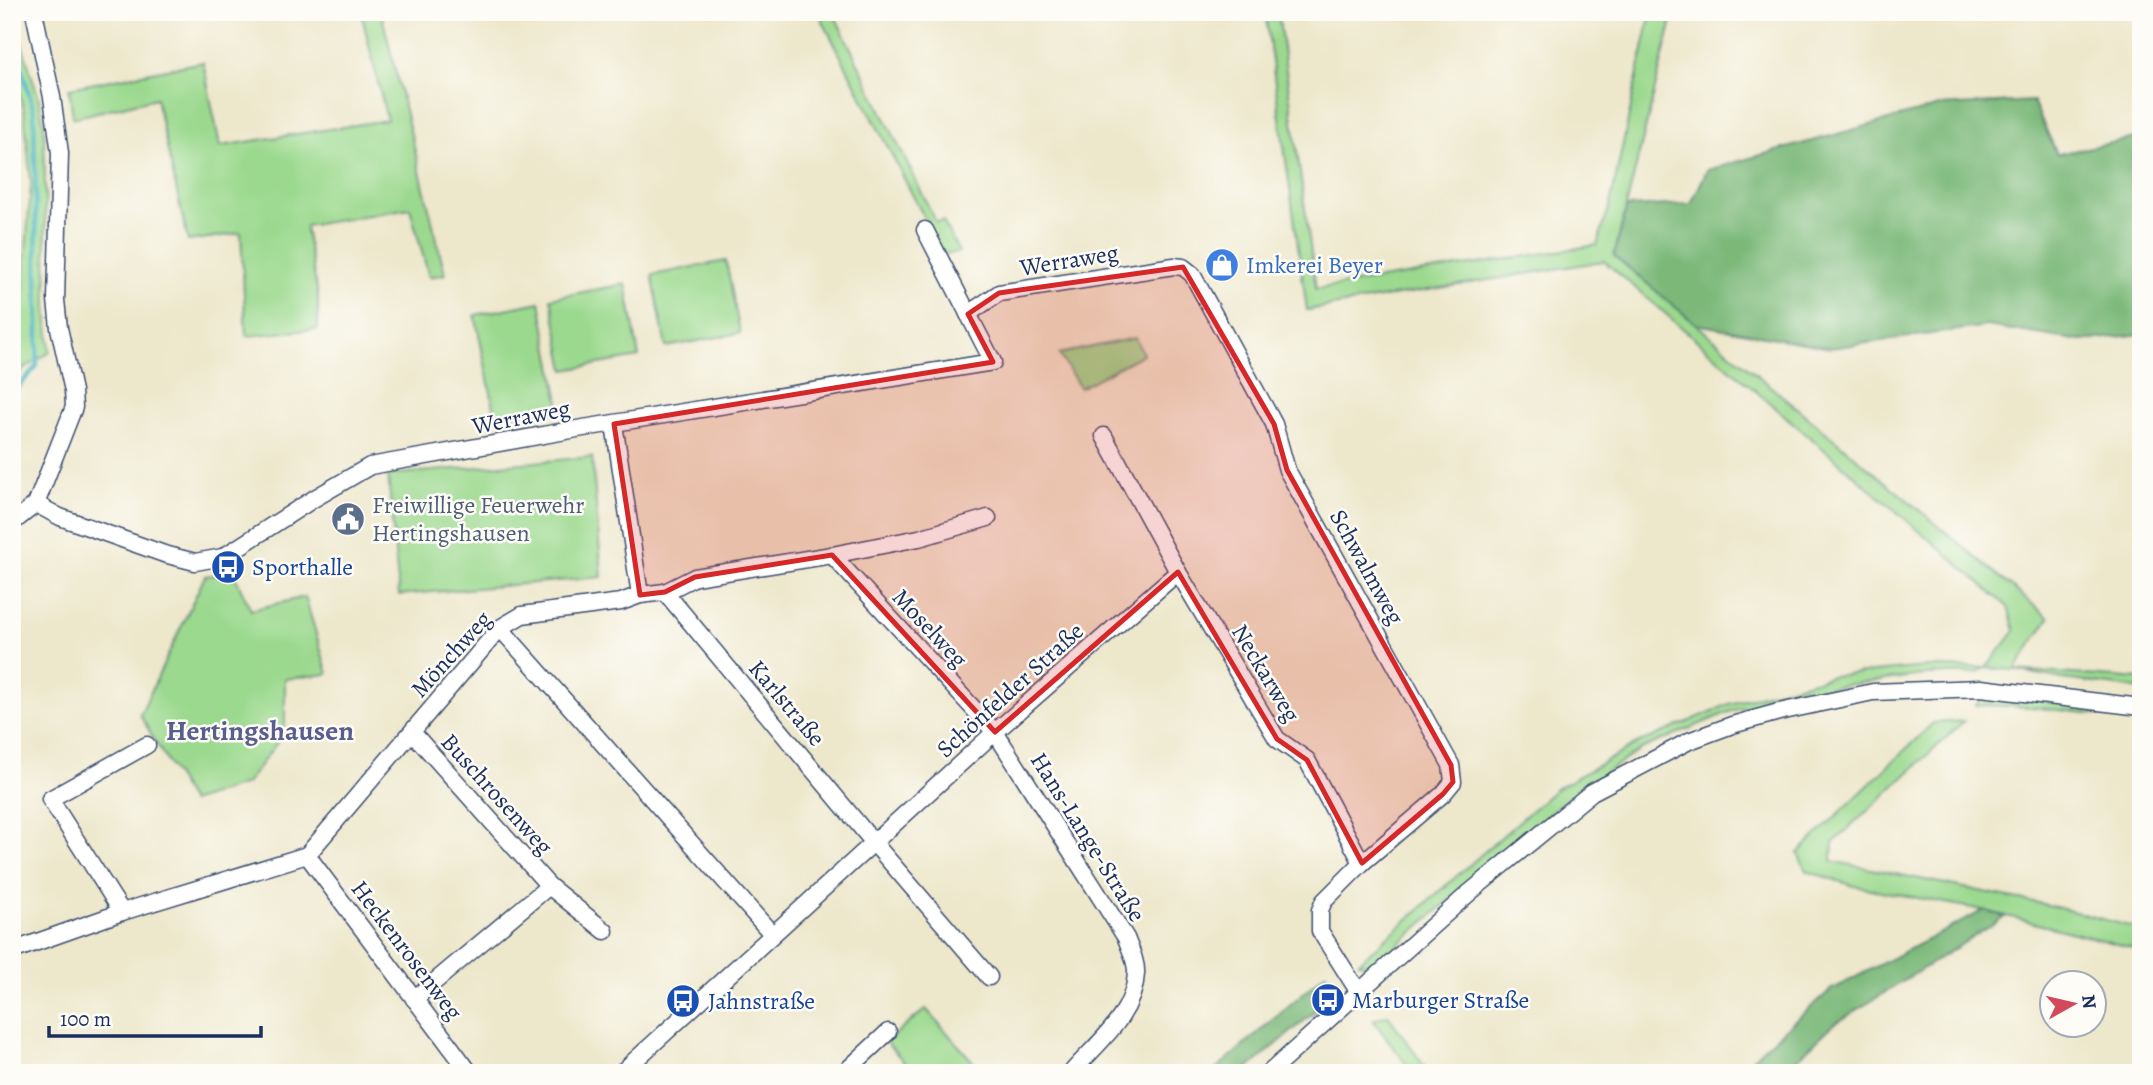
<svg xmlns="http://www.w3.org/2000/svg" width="2153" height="1085" font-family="Alegreya,serif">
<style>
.green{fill:#9bd98e;stroke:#5b8476;stroke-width:2}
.forest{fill:#7cb979;stroke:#4c746c;stroke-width:2}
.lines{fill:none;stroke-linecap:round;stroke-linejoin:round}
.stream{stroke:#43b0bf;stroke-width:4.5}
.minor-casing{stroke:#3a4b6e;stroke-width:19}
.minor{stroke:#fff;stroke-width:16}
.marked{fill:#d62828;fill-opacity:0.2;stroke:#d62828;stroke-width:5;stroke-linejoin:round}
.labels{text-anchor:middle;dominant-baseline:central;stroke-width:5;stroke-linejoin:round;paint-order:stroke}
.street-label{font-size:24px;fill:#1b2f5e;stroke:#fdfcf7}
.shop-label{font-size:24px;fill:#366cbe;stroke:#fdfcf7;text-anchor:start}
.service-label{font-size:24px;fill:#4e5e75;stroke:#fdfcf7;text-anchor:start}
.transit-label{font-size:24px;fill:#164399;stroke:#fdfcf7;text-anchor:start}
.quarter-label{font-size:28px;font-weight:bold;fill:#595e8e;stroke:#fdfcf7}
</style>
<rect width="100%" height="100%" fill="#fdfcf7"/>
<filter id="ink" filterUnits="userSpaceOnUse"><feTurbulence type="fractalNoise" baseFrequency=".0143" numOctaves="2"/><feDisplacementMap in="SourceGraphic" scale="14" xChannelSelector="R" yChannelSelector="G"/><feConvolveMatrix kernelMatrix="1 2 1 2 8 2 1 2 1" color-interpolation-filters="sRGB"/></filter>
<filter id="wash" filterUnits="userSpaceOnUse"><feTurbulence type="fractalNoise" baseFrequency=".00686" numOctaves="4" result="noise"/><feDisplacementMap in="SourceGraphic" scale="28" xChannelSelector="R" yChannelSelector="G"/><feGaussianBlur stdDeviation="1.57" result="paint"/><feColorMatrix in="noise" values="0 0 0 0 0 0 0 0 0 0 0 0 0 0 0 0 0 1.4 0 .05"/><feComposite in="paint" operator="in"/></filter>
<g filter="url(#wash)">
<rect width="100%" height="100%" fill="#ede7cb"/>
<g class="green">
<polygon points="12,12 39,99 44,126 47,306 50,352 12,377 12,314 21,315 31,184 24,111 12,61"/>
<polygon points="361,12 381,12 445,274 429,277 410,208 305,226 318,295 318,329 246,336 241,233 188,241 156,98 73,118 69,88 203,62 220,146 387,120"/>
<polygon points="818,12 833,12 936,222 943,221 959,252 943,254"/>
<polygon points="1265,12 1278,12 1316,289 1597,245 1610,205 1651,12 1674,12 1614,256 2049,618 2015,670 2141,679 2141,689 2063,679 2015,670 1986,668 1977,673 1923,675 1831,687 1731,711 1641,749 1564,801 1371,968 1359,962 1557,788 1637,744 1729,704 1832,676 1925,667 1986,668 2015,631 2008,607 1604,261 1307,310"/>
<polygon points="726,261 740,333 666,347 652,275"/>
<polygon points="626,284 639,357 565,370 551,298"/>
<polygon points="540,302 560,407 496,418 475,315"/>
<polygon points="1135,338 1143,354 1080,388 1059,354"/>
<polygon points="592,457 602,577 399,595 388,475"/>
<polygon points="233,572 251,610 305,597 328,674 285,679 285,732 246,784 191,802 140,715 205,576"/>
<polygon points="1982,697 2034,700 2141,712 2141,719 2030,707 1976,705"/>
<polygon points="1964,721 1833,843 1832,861 2048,905 2141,929 2141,950 1983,910 1854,886 1806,871 1798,853 1933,723"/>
<polygon points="926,1009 975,1064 965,1073 914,1073 886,1042"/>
<polygon points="1388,1015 1429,1073 1413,1073 1373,1020"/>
</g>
<g class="forest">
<polygon points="2033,101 2057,154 2141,137 2141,334 2081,341 1987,326 1831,348 1696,324 1614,256 1627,207 1691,204 1707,170 1939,106"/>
<polygon points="1984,910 2005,917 1833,1025 1782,1073 1738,1073 1761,1050 1831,990"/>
<polygon points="1326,973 1339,991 1243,1073 1212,1073"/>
</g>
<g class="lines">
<polyline class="stream" points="12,33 34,112 38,326 37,366 12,394"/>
</g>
</g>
<g filter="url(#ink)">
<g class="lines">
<g class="minor-casing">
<g id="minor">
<polyline points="968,314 999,293 1174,266 1183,267 1192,274 1274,424 1287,470 1451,765 1453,782 1443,794 1362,863 1324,901 1320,910 1320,931 1358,991"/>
<polyline points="614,424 640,595"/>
<polyline points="1104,436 1178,572 1277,739 1307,760 1362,863"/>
<polyline points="36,504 60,517 164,554 195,562 223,557 315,498 370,466 577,429 993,362 925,230"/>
<polyline points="12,523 36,504 74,407 73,391 59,328 56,300 60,153 52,97 34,12"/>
<path d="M832,555l163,177 131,206c4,11 11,24 10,36 -2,42 -40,70 -65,99"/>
<polyline points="665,592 874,843 989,977"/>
<polyline points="500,628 772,934"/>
<polyline points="412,732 549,886 605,931"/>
<polyline points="307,855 470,1073"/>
<polyline points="122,912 50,799 147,745"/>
<polyline points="12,951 122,912 307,855 500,628 522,615 621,602 640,595 665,592 695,577 832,555 919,538 988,518"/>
<polyline points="414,999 549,886"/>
<polyline points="621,1073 995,732 1178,572"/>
<polyline points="844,1073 888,1032"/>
<polyline points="1269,1073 1469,893 1592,792 1689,741 1732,725 1779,712 1873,692 1981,688 2141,707"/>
</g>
</g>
<use href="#minor" class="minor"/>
</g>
</g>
<path class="marked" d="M1183,267l91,157 13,46 164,295 2,17 -10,12 -81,69 -55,-103 -30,-21 -99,-167 -183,160 -163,-177 -137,22 -30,15 -25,3 -26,-171 379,-62 -25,-48 31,-21z"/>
<defs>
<g id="shop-disc" transform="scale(1.75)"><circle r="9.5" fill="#3f7fe0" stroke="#fdfcf7"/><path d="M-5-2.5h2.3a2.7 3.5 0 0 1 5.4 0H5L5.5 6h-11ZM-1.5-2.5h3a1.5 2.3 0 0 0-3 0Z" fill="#fff"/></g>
<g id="civic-disc" transform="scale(1.75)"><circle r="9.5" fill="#5c6f8a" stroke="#fdfcf7"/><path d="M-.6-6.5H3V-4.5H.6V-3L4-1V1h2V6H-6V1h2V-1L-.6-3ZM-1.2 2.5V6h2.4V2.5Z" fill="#fff"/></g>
<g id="bus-disc" transform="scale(1.75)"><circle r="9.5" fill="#1a4fb4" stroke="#fdfcf7"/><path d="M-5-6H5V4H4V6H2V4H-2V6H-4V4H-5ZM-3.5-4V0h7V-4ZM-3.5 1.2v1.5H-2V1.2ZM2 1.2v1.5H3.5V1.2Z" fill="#fff"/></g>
</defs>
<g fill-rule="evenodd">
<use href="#shop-disc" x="1222" y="265"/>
<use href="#civic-disc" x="348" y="519"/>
<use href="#bus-disc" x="228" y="567"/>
<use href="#bus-disc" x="1328" y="1000"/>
<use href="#bus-disc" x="683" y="1001"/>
</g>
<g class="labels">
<g class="street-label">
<text transform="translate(1069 260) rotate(-9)">Werraweg</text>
<text transform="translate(521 417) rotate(-11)">Werraweg</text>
<text transform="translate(1367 567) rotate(61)">Schwalmweg</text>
<text transform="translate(930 628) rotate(47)">Moselweg</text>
<text transform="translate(451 654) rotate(-48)">Mönchweg</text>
<text transform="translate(1266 673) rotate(59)">Neckarweg</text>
<text transform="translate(1010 690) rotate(-42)">Schönfelder Straße</text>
<text transform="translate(787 703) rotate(50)">Karlstraße</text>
<text transform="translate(497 794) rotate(48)">Buschrosenweg</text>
<text transform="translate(1088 837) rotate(58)">Hans-Lange-Straße</text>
<text transform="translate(407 950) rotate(53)">Heckenrosenweg</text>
</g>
<g class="shop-label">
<text x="1246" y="265">Imkerei Beyer</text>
</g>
<g class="service-label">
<text x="372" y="505">Freiwillige Feuerwehr<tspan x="372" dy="28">Hertingshausen</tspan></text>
</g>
<g class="transit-label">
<text x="252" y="567">Sporthalle</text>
<text x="1352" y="1000">Marburger Straße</text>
<text x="708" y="1001">Jahnstraße</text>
</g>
<g class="quarter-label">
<text x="260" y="731">Hertingshausen</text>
</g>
</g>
<rect width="2153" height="1085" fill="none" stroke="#fdfcf7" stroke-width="42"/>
<g transform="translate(2073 1004) rotate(82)"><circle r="33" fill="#fdfcf7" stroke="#a3aaba" stroke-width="2"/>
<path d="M0-5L12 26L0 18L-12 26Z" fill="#d1495b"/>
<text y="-10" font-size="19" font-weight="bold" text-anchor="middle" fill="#1b2f5e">N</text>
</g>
<path d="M49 1026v10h212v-10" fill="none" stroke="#1b2f5e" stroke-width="3.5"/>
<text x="60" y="1026" font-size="21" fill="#1b2f5e" stroke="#fdfcf7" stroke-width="5" paint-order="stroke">100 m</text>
</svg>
